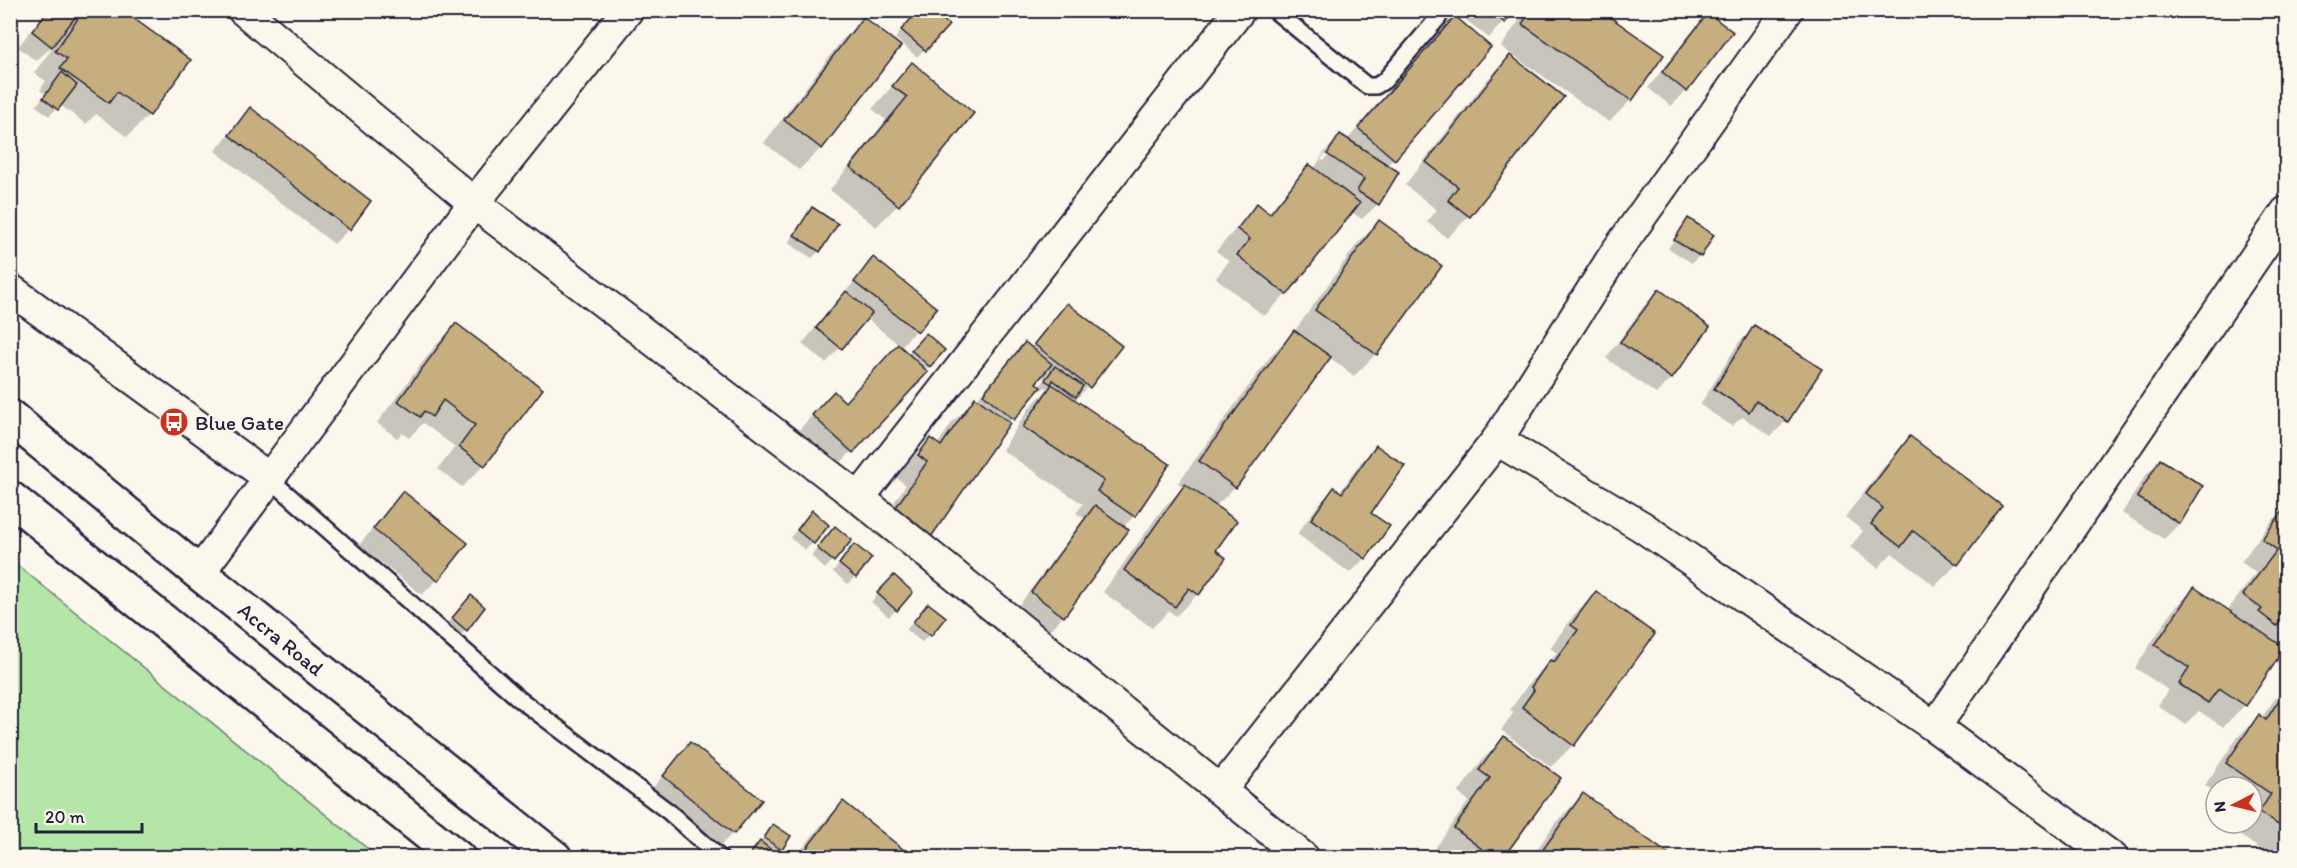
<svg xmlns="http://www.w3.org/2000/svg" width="2297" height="868" font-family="Itim,sans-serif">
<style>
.green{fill:#b3e6a7;stroke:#6a8471;stroke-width:1.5}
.shadow{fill:#0003;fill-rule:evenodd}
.building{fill:#c7ae7e;stroke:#22223b;stroke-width:1.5}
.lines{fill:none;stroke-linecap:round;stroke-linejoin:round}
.service-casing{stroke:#22223b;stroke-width:20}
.minor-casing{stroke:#22223b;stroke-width:34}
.trunk-casing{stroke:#22223b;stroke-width:38}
.service{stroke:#fbf7ec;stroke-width:15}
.minor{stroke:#fbf7ec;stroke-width:30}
.trunk{stroke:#fbf7ec;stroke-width:33}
.labels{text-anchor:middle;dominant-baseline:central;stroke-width:4.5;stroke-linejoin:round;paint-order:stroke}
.poi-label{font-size:21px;fill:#22223b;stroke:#fbf7ec;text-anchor:start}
.street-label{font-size:21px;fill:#22223b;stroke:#fbf7ec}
</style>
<rect width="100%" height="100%" fill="#fbf7ec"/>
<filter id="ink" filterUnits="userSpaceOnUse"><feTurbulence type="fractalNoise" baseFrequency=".0167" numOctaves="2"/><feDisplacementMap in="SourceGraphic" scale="12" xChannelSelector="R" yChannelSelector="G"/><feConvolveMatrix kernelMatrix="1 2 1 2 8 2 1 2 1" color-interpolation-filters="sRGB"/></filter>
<g filter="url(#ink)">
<polygon class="green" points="10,560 11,560 378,857 11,857"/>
<g class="shadow">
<polygon points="47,10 120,10 149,115 127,137 96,114 86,124 60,105 49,116 36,106 45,94 40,90 46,81 34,73 57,42 36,61 18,47"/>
<polygon points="920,10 947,25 917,57 895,38"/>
<polygon points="1467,10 1513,10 1489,38 1462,17"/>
<polygon points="1526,10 1597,10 1631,100 1609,122 1501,47"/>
<polygon points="1708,15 1686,91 1671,106 1648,88 1693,30"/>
<path d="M1455,18l34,29 -102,119 -9,38 -16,15 -11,-7 -65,82 -22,22 -48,-38 13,-17 -13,-10 41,-46 10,9 43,-48 4,3 11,-18 16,-15 6,4zM1327,151h4l-7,10 -3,-1z"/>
<polygon points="863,19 821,148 799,170 764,143 841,41"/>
<polygon points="1510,57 1561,98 1469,216 1447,238 1427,222 1437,210 1405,185 1488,79"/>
<polygon points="912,64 972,113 898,205 876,227 830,190 886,120 872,109"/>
<polygon points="250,109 349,229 334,244 215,151"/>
<polygon points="813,209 819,251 812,258 788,243"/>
<polygon points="1688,220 1699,256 1692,263 1668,248"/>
<polygon points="1379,222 1376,354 1354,376 1329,357 1235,487 1215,507 1214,550 1224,558 1198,594 1176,616 1169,611 1152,628 1103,592 1163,508 1184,487 1178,483 1272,354 1294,332 1357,244"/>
<polygon points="873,259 935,308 900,348 908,355 919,342 929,366 837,467 798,431 819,408 844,403 899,345 866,318 826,363 802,344"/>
<polygon points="1659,291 1708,327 1671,379 1656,394 1606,358 1644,306"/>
<path d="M1067,305l53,42 -45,54 59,115 -11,11 3,3 -63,86 -15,16 -31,-24 67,-90 -8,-5 7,-9 -81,-54 28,-43 18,-18 -3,-2 -3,3 -3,-3 -31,36 -78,113 -22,22 -35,-25 33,-48 -9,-7 11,-16 22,-22 7,5 16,-24 23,-21 34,-41 15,-15 5,4zM1040,376l5,3 -6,9 -5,-5z"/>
<polygon points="457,325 484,465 462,487 438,469 455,447 423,423 409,438 402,433 397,438 377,423 435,346"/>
<polygon points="1755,327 1786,421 1771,436 1742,417 1732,426 1700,405 1739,342"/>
<polygon points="1910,438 1957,564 1935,586 1892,553 1878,568 1850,547 1863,531 1845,517 1889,460"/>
<polygon points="1376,447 1365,558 1350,573 1297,534 1319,504 1334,489 1339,493 1361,462"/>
<polygon points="2160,461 2179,524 2164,539 2122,513 2145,476"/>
<polygon points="403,493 437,580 422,595 359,545"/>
<polygon points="2286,507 2286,649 2277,658 2245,705 2223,727 2199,711 2185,724 2158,706 2168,690 2135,668 2172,611 2194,589 2227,611 2256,573 2241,562 2270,523"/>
<polygon points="812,512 813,543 805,550 790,538"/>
<polygon points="828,536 849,541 825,569 811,556"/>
<polygon points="847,554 855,577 848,584 833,572"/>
<polygon points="887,584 896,610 889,617 871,602"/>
<polygon points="1596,593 1573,745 1551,767 1501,730 1514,712 1510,710 1529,683 1557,653 1550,648 1574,615"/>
<polygon points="463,604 466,630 458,637 445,626"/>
<polygon points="921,612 929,635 922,642 906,630"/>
<polygon points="2286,684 2286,858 2273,858 2238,834 2246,823 2252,823 2252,787 2216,787 2216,793 2205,785 2237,738 2259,716 2261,718"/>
<polygon points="1504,738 1501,858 1442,858 1433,851 1469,801 1458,793 1482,760"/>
<polygon points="690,744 733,833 718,848 649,792"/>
<polygon points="1583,795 1672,858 1531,858 1556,822"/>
<polygon points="843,803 912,858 795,858 821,825"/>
<polygon points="773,826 781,849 775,855 778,858 747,858"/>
</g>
<g class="building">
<polygon points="48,10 81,10 52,47 32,31"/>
<polygon points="84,10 122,10 191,60 150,116 117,92 109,103 60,68 67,59 55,51"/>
<polygon points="919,10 933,10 949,25 926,51 901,30"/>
<polygon points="1488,10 1515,10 1505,23"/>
<polygon points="1531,10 1600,10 1664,55 1632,101 1522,24"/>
<polygon points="1708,13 1733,32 1687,92 1662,72"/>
<polygon points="1455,16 1491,47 1395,160 1358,128"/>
<polygon points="863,17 901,46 822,149 784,120"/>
<polygon points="1510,55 1564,97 1470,217 1448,200 1458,187 1426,162"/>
<polygon points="912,62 974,113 899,206 850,167 907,97 892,86"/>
<polygon points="62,72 77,85 58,110 43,98"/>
<polygon points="250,107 371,201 350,230 229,135"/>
<polygon points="1340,134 1399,172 1379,205 1357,191 1364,179 1327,154"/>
<polygon points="1309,164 1360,203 1287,295 1237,255 1250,239 1237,229 1257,203 1270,214"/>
<polygon points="812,207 838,224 820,252 794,235"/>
<polygon points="1688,218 1714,235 1701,257 1674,240"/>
<polygon points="1379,220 1442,266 1377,355 1315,310"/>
<polygon points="873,257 937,308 918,332 854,282"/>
<polygon points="1659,289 1710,327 1672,379 1620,342"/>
<polygon points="846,291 872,313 842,349 816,328"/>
<polygon points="1067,303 1122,346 1090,388 1034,344"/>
<polygon points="456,323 543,389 485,466 459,447 475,425 443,400 432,417 424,411 420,417 398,401"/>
<polygon points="1754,325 1822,369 1788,422 1756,401 1749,412 1714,389"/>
<polygon points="1294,330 1331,357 1236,488 1199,461"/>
<polygon points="926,333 945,350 930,367 911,350"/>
<polygon points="1025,342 1052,364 1036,383 1041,387 1014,420 983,394"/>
<polygon points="898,344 928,372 853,453 812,415 834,391 845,402"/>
<polygon points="1055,366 1083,386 1076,397 1053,380 1051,384 1045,380"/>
<polygon points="1052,384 1170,464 1135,517 1097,491 1104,481 1023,427"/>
<polygon points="975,397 1010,423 931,537 894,510 927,462 918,455 930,438 941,446"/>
<polygon points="1910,436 2002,506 1958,565 1913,531 1901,547 1871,524 1883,508 1866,494"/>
<polygon points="1376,445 1405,466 1371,513 1390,526 1366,559 1311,519 1334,487 1342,493"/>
<polygon points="2160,459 2203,486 2180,524 2137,497"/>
<polygon points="1185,484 1237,521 1216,550 1226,558 1199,595 1189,588 1175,607 1124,570"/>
<polygon points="403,491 468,543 438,581 373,529"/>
<polygon points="1095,505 1129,530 1064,617 1031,592"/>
<polygon points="2286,507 2286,627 2280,622 2277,626 2259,612 2262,609 2243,595 2277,550 2262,539"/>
<polygon points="812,510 829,525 814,544 797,530"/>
<polygon points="835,526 852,540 834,562 817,548"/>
<polygon points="854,544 872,558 856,578 839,564"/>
<polygon points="894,575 913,592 897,611 877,593"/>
<polygon points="2194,587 2285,648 2246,706 2219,688 2208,703 2179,684 2189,668 2155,645"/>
<polygon points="1596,591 1655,634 1574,746 1522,707 1534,690 1531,687 1550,660 1554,662 1578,630 1571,625"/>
<polygon points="471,595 485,607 467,631 452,618"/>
<polygon points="928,603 946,617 931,636 913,622"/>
<polygon points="2286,689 2286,830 2259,812 2271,794 2226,763 2259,714 2266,720"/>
<polygon points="1504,736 1561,778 1503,858 1494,858 1454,828 1490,778 1479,770"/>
<polygon points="690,742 762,800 734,834 663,776"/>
<polygon points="1583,793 1674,858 1537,858"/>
<polygon points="843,801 914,858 799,858"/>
<polygon points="773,824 791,836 782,850 764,838"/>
<polygon points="760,841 780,857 779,858 747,858"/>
</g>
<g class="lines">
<g class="service-casing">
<g id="service">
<polyline points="1274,10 1367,86 1376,86 1384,81 1439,17"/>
<polyline points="269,478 518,698 669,812 720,858"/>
</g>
</g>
<g class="minor-casing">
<g id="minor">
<polyline points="243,10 474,203 859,498 1304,858"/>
<polyline points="10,289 269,478"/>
<polyline points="1497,440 1641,526 1935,727 2113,858"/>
<polyline points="859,498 1240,10"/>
<polyline points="199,573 474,203 628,10"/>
<polyline points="1935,727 2286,212"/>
<polyline points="1221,790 1497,440 1616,252 1788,10"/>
</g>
</g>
<g class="trunk-casing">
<g id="trunk">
<polyline points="10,417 199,573 555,858"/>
<polyline points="10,498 458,858"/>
</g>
</g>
<use href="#service" class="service"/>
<use href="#minor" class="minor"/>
<use href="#trunk" class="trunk"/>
</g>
</g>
<defs>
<g id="bus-disc" transform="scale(1.5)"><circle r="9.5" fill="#c8321e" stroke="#fbf7ec"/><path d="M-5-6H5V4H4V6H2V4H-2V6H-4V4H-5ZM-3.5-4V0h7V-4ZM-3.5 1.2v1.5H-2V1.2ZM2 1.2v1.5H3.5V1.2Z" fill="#fff"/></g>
</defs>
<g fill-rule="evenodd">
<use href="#bus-disc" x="174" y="422"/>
</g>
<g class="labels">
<g class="poi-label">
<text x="195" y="422">Blue Gate</text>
</g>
<g class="street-label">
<text transform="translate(281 639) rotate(39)">Accra Road</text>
</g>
</g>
<rect width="2297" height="868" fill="none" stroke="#fbf7ec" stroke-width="36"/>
<rect x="18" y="18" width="2261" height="832" fill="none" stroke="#22223b" stroke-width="2" filter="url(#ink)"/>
<g transform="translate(2234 805) rotate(263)"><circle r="28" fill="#fbf7ec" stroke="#a4a2a5" stroke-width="1.5"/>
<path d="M0-4.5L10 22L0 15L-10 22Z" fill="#c8321e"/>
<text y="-9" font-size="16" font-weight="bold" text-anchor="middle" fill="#22223b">N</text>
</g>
<path d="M36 823v9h106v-9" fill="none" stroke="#22223b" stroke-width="3"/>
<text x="45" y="823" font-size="18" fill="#22223b" stroke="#fbf7ec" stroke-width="4.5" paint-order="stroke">20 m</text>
</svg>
